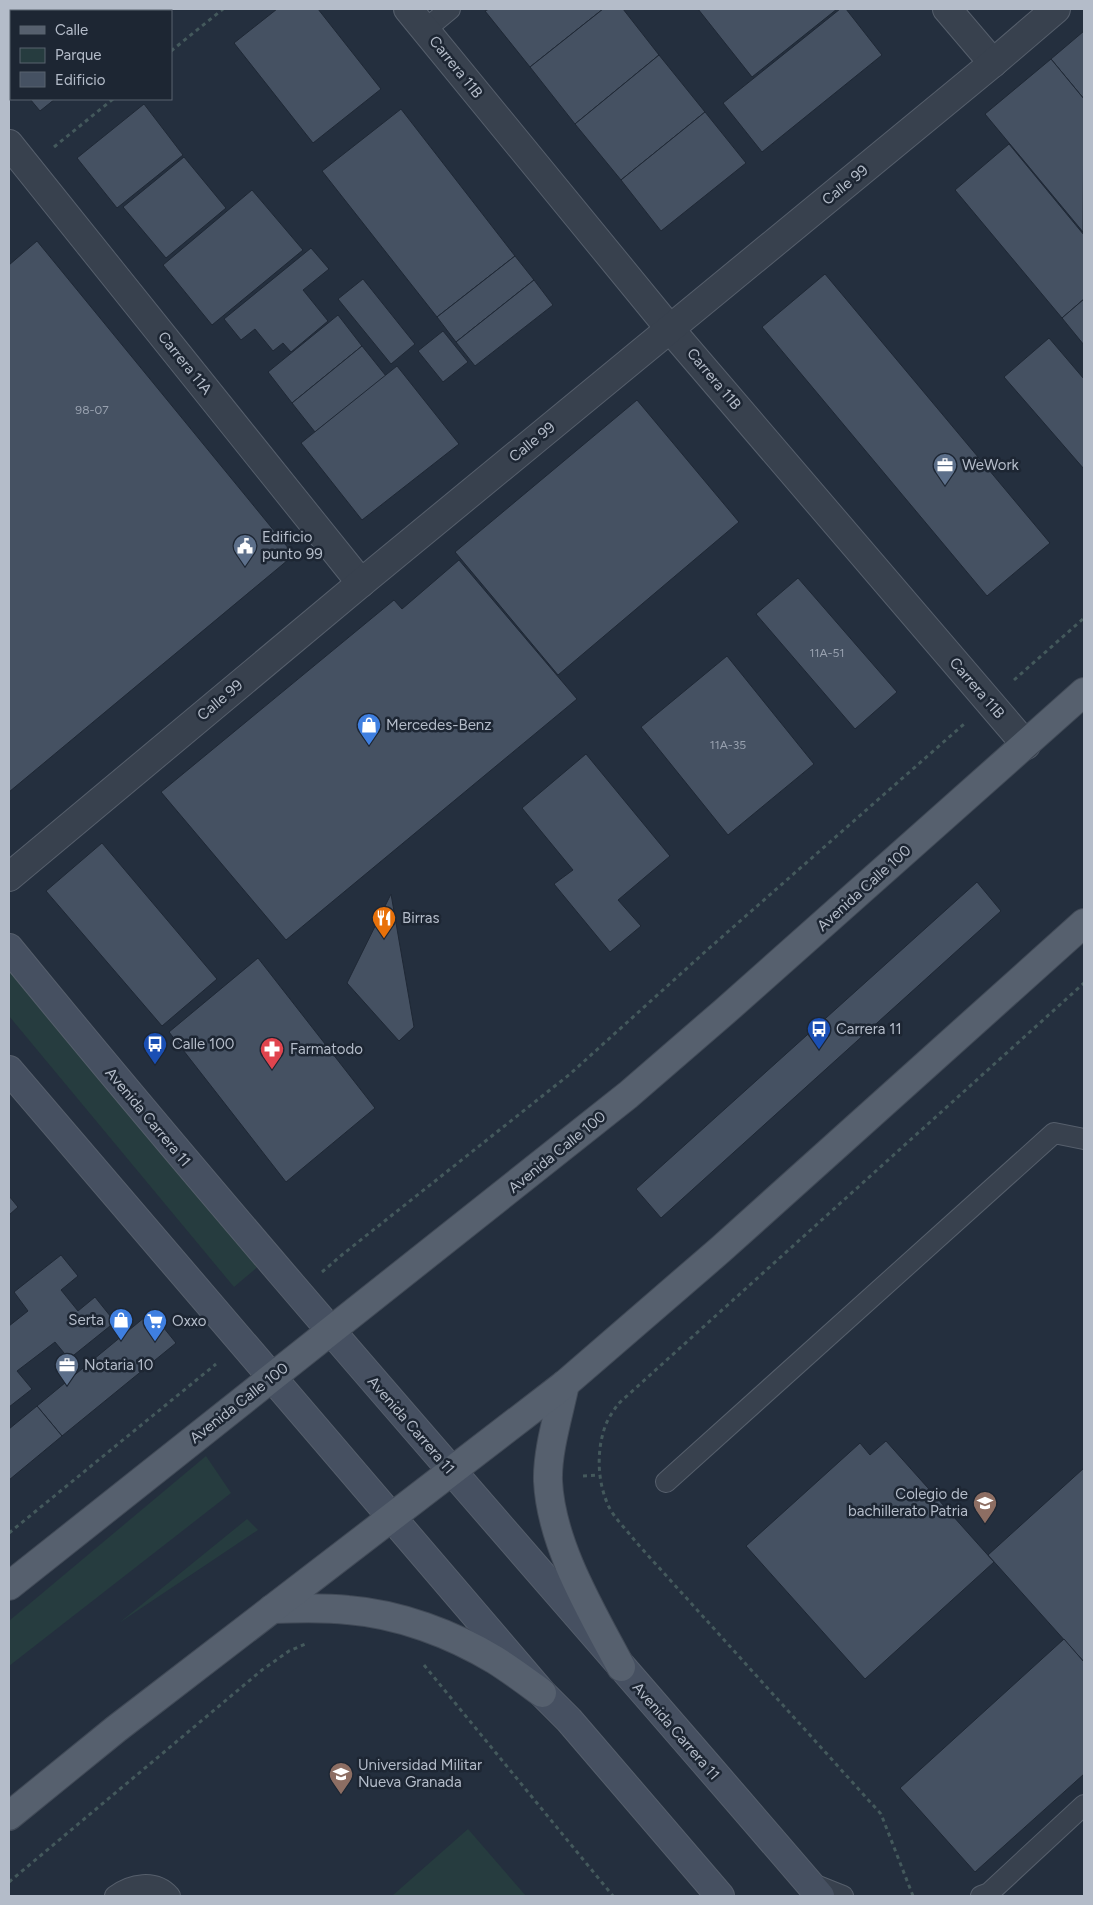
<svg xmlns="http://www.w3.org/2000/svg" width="1093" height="1905" font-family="Figtree,sans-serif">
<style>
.green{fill:#263c3f}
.building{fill:#455162;stroke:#1f2835}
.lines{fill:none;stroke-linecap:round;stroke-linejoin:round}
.service-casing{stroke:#565f6c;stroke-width:22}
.minor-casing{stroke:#565f6c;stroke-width:30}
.secondary-casing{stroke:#565f6c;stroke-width:30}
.primary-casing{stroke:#414a57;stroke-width:30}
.path{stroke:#44595c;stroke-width:3;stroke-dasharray:4 4;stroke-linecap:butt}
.service{stroke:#38414e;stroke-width:20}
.minor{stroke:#38414e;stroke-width:28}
.secondary{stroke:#465061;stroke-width:28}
.primary{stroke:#56606e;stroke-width:28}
.labels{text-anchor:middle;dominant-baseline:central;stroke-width:5;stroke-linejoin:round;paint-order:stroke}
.number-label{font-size:12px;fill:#98a1af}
.street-label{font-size:15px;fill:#b4bcc9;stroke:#1d2633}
.poi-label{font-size:15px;fill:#b4bcc9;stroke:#1d2633;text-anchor:start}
</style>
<rect width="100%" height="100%" fill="#242f3e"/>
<g class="green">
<polygon points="9,965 260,1265 234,1287 9,1016"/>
<polygon points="206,1456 231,1493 9,1666 9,1621"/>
<polygon points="247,1519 258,1530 119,1623"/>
<polygon points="468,1829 526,1896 392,1896"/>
</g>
<g class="building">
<polygon points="9,9 163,9 160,11 11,11 11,76 9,72"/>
<polygon points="277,9 318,9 381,89 313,143 234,43"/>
<polygon points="489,9 603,9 530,67 485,11"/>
<polygon points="603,9 623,9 659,55 575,124 530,67"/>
<polygon points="698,9 837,9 752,77"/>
<polygon points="840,9 846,9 882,55 762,152 723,103"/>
<polygon points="1084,31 1084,99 1051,59"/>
<polygon points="659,55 705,112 621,180 575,124"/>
<polygon points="1051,59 1084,99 1083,232 985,114"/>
<polygon points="30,99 55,99 40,111"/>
<polygon points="144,104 183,155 117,208 77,158"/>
<polygon points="401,109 515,256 437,317 322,171"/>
<polygon points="705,112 746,163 661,231 621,180"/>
<polygon points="1009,144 1084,235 1084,299 1062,318 955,190"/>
<polygon points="184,157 226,208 166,258 123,207"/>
<polygon points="252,190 303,250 212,325 163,265"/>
<polygon points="37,241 294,555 9,792 9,265"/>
<polygon points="311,248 329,269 303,290 328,321 291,352 283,343 273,351 255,329 241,340 224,319"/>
<polygon points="515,256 534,280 456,342 437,317"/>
<polygon points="825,274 1050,543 987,596 762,327"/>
<polygon points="363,279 415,344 391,364 338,299"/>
<polygon points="534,280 553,305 475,366 456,342"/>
<polygon points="1084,299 1084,345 1062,318"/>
<polygon points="338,315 362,346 292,403 268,372"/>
<polygon points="443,331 468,362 443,382 418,351"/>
<polygon points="1049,338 1084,379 1084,469 1004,377"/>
<polygon points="362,346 386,376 315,432 292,403"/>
<polygon points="397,366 459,444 362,520 301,443"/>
<polygon points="637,400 739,522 558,675 455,552"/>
<polygon points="459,560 577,699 286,940 161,792 394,600 402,609"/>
<polygon points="798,578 897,692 855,729 756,614"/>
<polygon points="727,656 814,764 728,835 641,727"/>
<polygon points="586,754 670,856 618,900 641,926 610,952 554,884 573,870 522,808"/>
<polygon points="102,843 217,979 162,1026 46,891"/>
<polygon points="977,882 1001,911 661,1218 636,1189"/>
<polygon points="391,894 414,1027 399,1041 347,983"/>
<polygon points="258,958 375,1108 286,1182 169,1032"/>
<polygon points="9,1196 18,1207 9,1215"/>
<polygon points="61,1255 78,1276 61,1290 78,1311 95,1297 115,1322 69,1359 55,1342 17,1371 32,1389 9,1407 9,1326 28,1311 14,1292"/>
<polygon points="151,1312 176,1343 62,1436 37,1406"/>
<polygon points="37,1406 62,1436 9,1480 9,1429"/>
<polygon points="886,1441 994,1562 865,1679 746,1546 860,1443 870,1455"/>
<polygon points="1084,1468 1084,1662 988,1555"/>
<polygon points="1064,1639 1084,1662 1084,1774 975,1872 900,1788"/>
</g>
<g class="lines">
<g class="service-casing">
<g id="service">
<polyline points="426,29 450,9"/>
<polyline points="666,1482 1054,1133 1084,1139"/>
<polyline points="808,1882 843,1896"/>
<path d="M115,1896c16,-12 40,-17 55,0"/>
<polyline points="981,1896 989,1893 1084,1805"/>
</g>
</g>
<g class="minor-casing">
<g id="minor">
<polyline points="408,9 670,329 1026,745"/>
<polyline points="947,9 993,63"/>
<polyline points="9,144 361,583"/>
<polyline points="9,877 361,583 993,63 1056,9"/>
</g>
</g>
<g class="secondary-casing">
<g id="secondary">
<path d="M9,948c263,322 540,632 811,948"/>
<polyline points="9,1070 542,1693 569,1720 720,1896"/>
</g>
</g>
<g class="primary-casing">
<g id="primary">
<path d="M565,1384c-6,29 -18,67 -17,97 3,64 44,131 73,186"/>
<polyline points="9,1586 628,1095 724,1012 1084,692"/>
<path d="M272,1609c25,-1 51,-2 76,1 51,4 104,24 147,50 16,10 32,22 47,33"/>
<polyline points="9,1816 116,1729 565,1384 720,1250 1084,923"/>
</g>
</g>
<g class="path">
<polyline points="171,51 223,9"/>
<polyline points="54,147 113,99"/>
<polyline points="1014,680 1084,618"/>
<polyline points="322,1272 343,1254 570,1074 706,951 964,724"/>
<polyline points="583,1476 599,1475"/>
<polyline points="9,1533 216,1364"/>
<polyline points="424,1665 613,1896"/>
<polyline points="9,1882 262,1670 289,1651 308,1643"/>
<path d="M913,1896l-32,-82 -246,-273c-8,-11 -20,-22 -26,-34 -12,-25 -13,-57 -3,-83 3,-7 8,-14 12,-20l466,-421"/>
</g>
<use href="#service" class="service"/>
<use href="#minor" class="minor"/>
<use href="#secondary" class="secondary"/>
<use href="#primary" class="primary"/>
</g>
<defs>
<g id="office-pin" transform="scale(1.25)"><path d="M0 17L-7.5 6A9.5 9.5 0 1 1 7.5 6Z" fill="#5c6f8a" stroke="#1d2633"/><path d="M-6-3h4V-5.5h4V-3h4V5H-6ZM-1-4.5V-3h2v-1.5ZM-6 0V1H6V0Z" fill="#fff"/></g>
<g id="civic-pin" transform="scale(1.25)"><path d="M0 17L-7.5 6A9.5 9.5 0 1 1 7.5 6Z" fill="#5c6f8a" stroke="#1d2633"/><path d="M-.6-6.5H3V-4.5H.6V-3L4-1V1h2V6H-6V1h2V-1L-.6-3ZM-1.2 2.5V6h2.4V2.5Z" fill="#fff"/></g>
<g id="shop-pin" transform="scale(1.25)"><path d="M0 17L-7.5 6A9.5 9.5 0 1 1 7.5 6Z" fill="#3f7fe0" stroke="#1d2633"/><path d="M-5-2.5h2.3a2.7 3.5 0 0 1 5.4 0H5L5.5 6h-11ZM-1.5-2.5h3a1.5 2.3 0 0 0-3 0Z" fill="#fff"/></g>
<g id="restaurant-pin" transform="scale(1.25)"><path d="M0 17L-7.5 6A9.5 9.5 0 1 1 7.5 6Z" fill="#e8710a" stroke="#1d2633"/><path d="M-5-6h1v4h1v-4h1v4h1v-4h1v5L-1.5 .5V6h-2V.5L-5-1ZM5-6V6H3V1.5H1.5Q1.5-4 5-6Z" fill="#fff"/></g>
<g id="bus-pin" transform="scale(1.25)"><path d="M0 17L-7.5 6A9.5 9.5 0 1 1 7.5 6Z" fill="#1a4fb4" stroke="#1d2633"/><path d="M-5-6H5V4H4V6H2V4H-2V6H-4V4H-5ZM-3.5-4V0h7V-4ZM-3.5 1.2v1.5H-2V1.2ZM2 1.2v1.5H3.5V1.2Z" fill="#fff"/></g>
<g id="pharmacy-pin" transform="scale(1.25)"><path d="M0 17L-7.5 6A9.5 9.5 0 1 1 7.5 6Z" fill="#e0444e" stroke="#1d2633"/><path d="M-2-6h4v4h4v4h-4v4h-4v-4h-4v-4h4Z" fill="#fff"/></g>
<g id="supermarket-pin" transform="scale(1.25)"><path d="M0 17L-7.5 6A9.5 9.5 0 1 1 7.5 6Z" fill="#3f7fe0" stroke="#1d2633"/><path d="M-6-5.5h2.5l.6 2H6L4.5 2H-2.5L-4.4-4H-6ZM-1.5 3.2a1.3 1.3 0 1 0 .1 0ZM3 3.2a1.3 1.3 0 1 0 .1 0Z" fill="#fff"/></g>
<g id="university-pin" transform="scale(1.25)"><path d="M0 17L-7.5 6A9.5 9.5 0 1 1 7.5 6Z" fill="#8d6e63" stroke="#1d2633"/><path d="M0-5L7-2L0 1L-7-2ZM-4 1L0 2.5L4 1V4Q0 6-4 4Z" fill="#fff"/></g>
</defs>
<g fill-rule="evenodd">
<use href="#office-pin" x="945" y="465"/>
<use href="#civic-pin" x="245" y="546"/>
<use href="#shop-pin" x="369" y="725"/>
<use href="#restaurant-pin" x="384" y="918"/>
<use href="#bus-pin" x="819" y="1029"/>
<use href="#bus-pin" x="155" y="1044"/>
<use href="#pharmacy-pin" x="272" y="1049"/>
<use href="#shop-pin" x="121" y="1320"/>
<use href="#supermarket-pin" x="155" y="1321"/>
<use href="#office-pin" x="67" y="1365"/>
<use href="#university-pin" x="985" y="1503"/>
<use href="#university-pin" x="341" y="1774"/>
</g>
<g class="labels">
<g class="number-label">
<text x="92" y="410">98-07</text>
<text x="827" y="653">11A-51</text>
<text x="728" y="745">11A-35</text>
</g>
<g class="street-label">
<text transform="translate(456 67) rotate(51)">Carrera 11B</text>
<text transform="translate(845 185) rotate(-39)">Calle 99</text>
<text transform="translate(185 363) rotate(51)">Carrera 11A</text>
<text transform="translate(714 379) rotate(50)">Carrera 11B</text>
<text transform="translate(532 442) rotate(-39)">Calle 99</text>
<text transform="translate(977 688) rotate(49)">Carrera 11B</text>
<text transform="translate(220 700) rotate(-40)">Calle 99</text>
<text transform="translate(864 888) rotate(-42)">Avenida Calle 100</text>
<text transform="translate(148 1117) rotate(50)">Avenida Carrera 11</text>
<text transform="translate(557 1152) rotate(-39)">Avenida Calle 100</text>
<text transform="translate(239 1403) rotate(-38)">Avenida Calle 100</text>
<text transform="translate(411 1425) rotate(49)">Avenida Carrera 11</text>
<text transform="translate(676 1731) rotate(49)">Avenida Carrera 11</text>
</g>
<g class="poi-label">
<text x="962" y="465">WeWork</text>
<text x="262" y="537">Edificio<tspan x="262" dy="17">punto 99</tspan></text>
<text x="386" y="725">Mercedes-Benz</text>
<text x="402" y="918">Birras</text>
<text x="836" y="1029">Carrera 11</text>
<text x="172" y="1044">Calle 100</text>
<text x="290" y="1049">Farmatodo</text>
<text x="104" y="1320" text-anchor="end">Serta</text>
<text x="172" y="1321">Oxxo</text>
<text x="84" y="1365">Notaria 10</text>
<text x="968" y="1494" text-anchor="end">Colegio de<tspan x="968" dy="17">bachillerato Patria</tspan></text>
<text x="358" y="1765">Universidad Militar<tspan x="358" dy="17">Nueva Granada</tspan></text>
</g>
</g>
<rect width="1093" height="1905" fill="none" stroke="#b4bcc9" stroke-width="20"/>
<rect x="10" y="10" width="162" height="90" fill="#1d2633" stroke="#59626f"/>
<rect x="20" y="26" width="25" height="8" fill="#56606e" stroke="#59626f"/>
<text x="55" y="35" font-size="15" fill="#b4bcc9">Calle</text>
<rect x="20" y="48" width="25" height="15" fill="#263c3f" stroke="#59626f"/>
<text x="55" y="60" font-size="15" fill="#b4bcc9">Parque</text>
<rect x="20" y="72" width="25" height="15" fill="#455162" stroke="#59626f"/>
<text x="55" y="85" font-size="15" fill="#b4bcc9">Edificio</text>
</svg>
